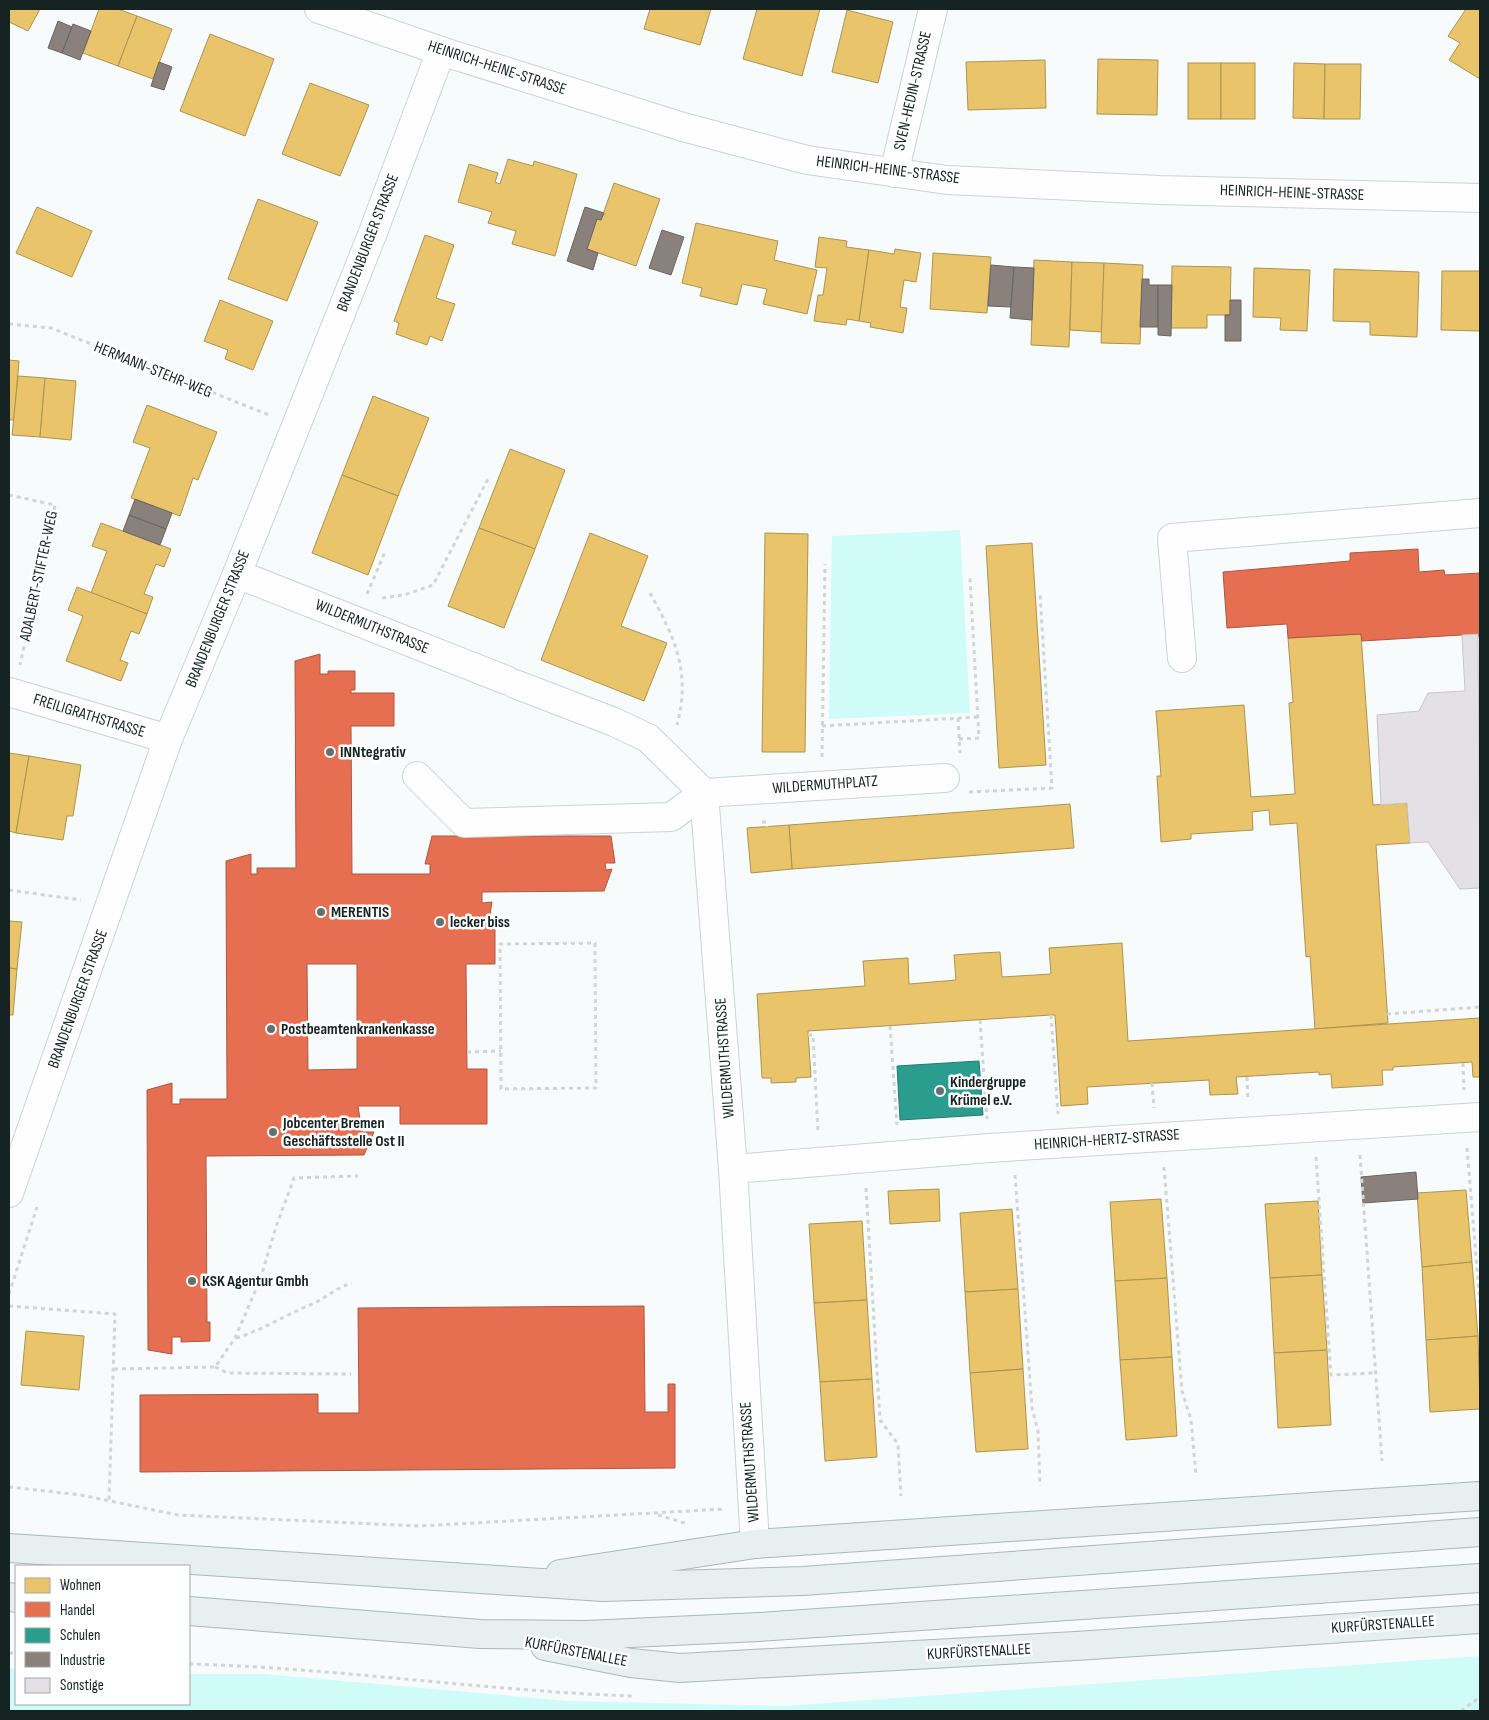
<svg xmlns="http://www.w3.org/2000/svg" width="1489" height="1720" font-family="'Sofia Sans Condensed',sans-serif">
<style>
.green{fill:#cffcf6}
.homes{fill:#e9c46a;stroke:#a99454}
.shops{fill:#e76f51;stroke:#a85843;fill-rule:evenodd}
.schools{fill:#2a9d8f;stroke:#24796e}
.industry{fill:#8a817c;stroke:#676561}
.building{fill:#e4e1e6;stroke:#c8c5ca}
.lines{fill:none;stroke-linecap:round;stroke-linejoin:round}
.minor-casing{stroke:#cad4d3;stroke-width:30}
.major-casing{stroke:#a8bab7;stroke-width:30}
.path{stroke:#d2d5d5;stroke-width:3;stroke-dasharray:4 4;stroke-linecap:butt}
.minor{stroke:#fefefe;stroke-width:28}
.major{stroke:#e8f0ef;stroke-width:28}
.poi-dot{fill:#646f6e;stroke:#fff;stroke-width:2}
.labels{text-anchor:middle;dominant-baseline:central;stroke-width:5;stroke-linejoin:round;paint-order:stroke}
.street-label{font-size:16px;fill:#152422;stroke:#fff}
.poi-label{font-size:16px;font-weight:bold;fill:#152422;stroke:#fff;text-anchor:start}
</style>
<rect width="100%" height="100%" fill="#f7fbfb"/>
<g class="green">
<polygon points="960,530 970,713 829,719 832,536"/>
<polygon points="1480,1656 1480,1711 9,1711 9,1668 16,1669 16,1704 189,1704 189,1674 264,1674 568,1701 785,1706"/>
</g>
<g class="homes">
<polygon points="9,9 40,9 28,31 9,22"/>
<polygon points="99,9 118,9 137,16 118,66 83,53"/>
<polygon points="650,9 711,9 700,45 644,29"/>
<polygon points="757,9 820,9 802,76 743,59"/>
<polygon points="1466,9 1480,9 1480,79 1449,60 1460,43 1448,36"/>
<polygon points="847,10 893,22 878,83 832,72"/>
<polygon points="137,16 172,29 153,79 118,66"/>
<polygon points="210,34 274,59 245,136 180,111"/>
<polygon points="1098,59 1158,60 1157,115 1097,114"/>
<polygon points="1045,60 1046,108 968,110 966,62"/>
<rect x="1188" y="63" width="33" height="56"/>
<rect x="1221" y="63" width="34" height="56"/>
<polygon points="1294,63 1325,64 1324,119 1293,118"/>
<polygon points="1325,64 1361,64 1360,119 1324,119"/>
<polygon points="310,83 369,105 340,176 282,154"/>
<polygon points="508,159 533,166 534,161 577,174 555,256 512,244 516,231 488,223 492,212 458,202 469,164 498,173 495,182 500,184"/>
<polygon points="614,183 660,199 636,266 587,249 597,219 601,220"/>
<polygon points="258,199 318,222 287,301 228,279"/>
<polygon points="37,207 92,231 72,277 16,253"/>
<polygon points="696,223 778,241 774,260 817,270 807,314 763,304 767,289 742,284 737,305 700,296 702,288 682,283"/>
<polygon points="425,235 454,245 436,298 455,304 442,341 430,336 427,345 396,334 399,323 394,321"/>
<polygon points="819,237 847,241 846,247 869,250 859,321 847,319 846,325 814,321 818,295 823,295 827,268 815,267"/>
<polygon points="895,249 921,253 916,282 904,280 900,307 907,308 903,333 870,327 871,323 859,321 869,250 894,254"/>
<polygon points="933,253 991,257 987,313 930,309"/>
<polygon points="1034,260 1072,262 1069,347 1031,345"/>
<polygon points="1072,262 1104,263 1102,332 1070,330"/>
<polygon points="1104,263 1143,265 1140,344 1101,343"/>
<polygon points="1172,266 1231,267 1230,315 1207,315 1207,328 1171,328"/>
<polygon points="1254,268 1310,270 1307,331 1280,330 1281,318 1253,317"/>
<polygon points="1334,269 1419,272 1417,337 1370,335 1370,322 1333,321"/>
<polygon points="1442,271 1480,271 1480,331 1441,330"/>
<polygon points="220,300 273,321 253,370 225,359 228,350 204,341"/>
<polygon points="9,360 19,361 14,420 9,420"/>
<polygon points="18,376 45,378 40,437 12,435"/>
<polygon points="45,378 76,381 71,440 40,437"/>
<polygon points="373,396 429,418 398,496 342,475"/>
<polygon points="147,405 217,432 198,480 193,478 180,516 131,498 150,448 133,442"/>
<polygon points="510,449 565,470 535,549 479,528"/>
<polygon points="342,475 398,496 368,575 312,553"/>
<polygon points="101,523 171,549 164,567 156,564 144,594 153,597 147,614 91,593 107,551 92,546"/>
<polygon points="479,528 535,549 504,628 448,606"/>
<polygon points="590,533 648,556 621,626 667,643 644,701 541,660"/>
<polygon points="765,533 808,534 805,752 762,752"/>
<polygon points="1032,543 1046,765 999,768 986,546"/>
<polygon points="77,587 147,614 139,634 131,631 120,660 128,663 121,681 66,661 83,616 68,610"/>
<polygon points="1361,634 1373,805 1407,803 1410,843 1376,845 1388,1023 1315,1029 1310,956 1306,957 1297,823 1270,825 1269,810 1252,812 1253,830 1191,834 1191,839 1161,842 1157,776 1161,776 1156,711 1244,705 1251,797 1295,794 1289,703 1293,702 1288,638"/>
<polygon points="9,753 29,756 16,833 9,831"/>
<polygon points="29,756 81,765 73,816 67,816 63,840 16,833"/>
<polygon points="1070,804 1074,848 792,869 789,825"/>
<polygon points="789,825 792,869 751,873 747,828"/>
<polygon points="9,921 22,922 17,969 9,968"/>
<polygon points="1122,943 1128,1041 1480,1018 1480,1077 1473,1077 1472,1062 1393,1067 1393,1070 1382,1070 1383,1085 1332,1088 1331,1074 1319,1075 1319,1072 1236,1077 1238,1094 1210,1095 1209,1080 1087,1087 1088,1104 1061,1106 1055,1015 1051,1015 808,1031 811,1077 796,1078 796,1082 771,1083 771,1078 762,1078 757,994 865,986 863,961 908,958 909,984 956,980 954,955 981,953 1000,952 1002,977 1051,974 1049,948"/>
<polygon points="9,968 17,969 13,1015 9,1015"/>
<polygon points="939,1189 940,1221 890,1224 888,1191"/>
<polygon points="1466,1190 1472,1262 1422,1267 1417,1193"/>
<polygon points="1161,1199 1167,1278 1115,1281 1110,1202"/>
<polygon points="1318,1201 1322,1275 1270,1278 1265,1204"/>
<polygon points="1012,1209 1018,1289 965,1292 960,1213"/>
<polygon points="862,1221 867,1300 814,1303 809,1224"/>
<polygon points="1472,1262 1478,1336 1426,1340 1422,1267"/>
<polygon points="1322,1275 1327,1350 1274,1353 1270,1278"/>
<polygon points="1167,1278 1172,1357 1120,1360 1115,1281"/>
<polygon points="1018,1289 1023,1369 970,1373 965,1292"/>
<polygon points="867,1300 872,1379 820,1382 814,1303"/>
<polygon points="26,1331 84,1336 79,1390 21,1385"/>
<polygon points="1478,1336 1480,1409 1430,1412 1426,1340"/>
<polygon points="1327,1350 1331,1425 1278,1428 1274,1353"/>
<polygon points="1172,1357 1177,1436 1126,1440 1120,1360"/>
<polygon points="1023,1369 1028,1449 976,1452 970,1373"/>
<polygon points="872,1379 877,1457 825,1461 820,1382"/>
</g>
<g class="shops">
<polygon points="1418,549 1419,572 1444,570 1445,575 1480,573 1480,640 1478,634 1362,641 1361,634 1288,638 1287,624 1227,628 1223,572 1350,561 1350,553"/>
<path d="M320,654v20h8v-3h27v19h-4v3h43v33h-43l1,148h78v-10h-5l7,-28h179l4,27h-10l1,7 6,-1 -8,22 -122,1v11l10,-1 -3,19h6v43h-29l1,105h20v55h-87v-18h-42l4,26h12l-10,23 -158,1 1,166h3v19l-29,1v-5h-9v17l-24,-4 -1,-260 25,-7v21h8v-5h47l-1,-238 25,-7v20h6v-6h39l-1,-207zM307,964h50v105l-49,1z"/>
<polygon points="644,1306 645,1412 668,1412 668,1384 675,1384 675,1468 140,1472 140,1395 318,1394 318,1413 359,1413 358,1308"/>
</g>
<polygon class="schools" points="979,1061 983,1115 900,1120 897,1066"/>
<g class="industry">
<polygon points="58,21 72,27 62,53 48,48"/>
<polygon points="73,24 91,31 80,60 62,53"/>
<polygon points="159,62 172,67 164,90 151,86"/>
<polygon points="585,207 604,213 601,220 597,219 587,249 598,253 593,270 567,261"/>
<polygon points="662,230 684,237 671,275 649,268"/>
<polygon points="991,265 1014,267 1011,307 988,306"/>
<polygon points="1014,267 1034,268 1032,320 1010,318"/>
<polygon points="1142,279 1149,279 1149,285 1158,285 1158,327 1140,327"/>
<polygon points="1158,285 1172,285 1171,336 1158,335"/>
<polygon points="1230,300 1241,300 1241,341 1225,341 1225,315 1230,315"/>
<polygon points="135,499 172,513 166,529 129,515"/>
<polygon points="129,515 166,529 160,545 123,531"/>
<polygon points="1416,1172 1418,1199 1363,1203 1361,1177"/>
</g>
<polygon class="building" points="1478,634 1480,888 1460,889 1428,842 1410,843 1407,803 1381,805 1377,715 1419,711 1428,693 1465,691 1462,635"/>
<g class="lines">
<g class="minor-casing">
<g id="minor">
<polyline points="319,9 441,51 683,127 807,160 947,180 1159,190 1480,198"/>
<polyline points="894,173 933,9"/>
<polyline points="237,574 506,680"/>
<polyline points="1182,658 1172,538 1480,513"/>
<polyline points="515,684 614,722 648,738 704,793 733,1169 755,1544"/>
<polyline points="9,692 168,739"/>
<polyline points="417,776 464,823 671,817 704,793 945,778"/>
<polyline points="733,1169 989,1148 1480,1117"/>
<polyline points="9,1193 168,739 237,574 372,235 441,51"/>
</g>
</g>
<g class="major-casing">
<g id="major">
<polyline points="9,1548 603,1587 803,1581 1480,1532"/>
<polyline points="560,1574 755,1544 1480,1496"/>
<polyline points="9,1597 16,1598"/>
<polyline points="189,1611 480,1634 587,1635 759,1627 1480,1578"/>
<polyline points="545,1646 631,1663 680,1668 1076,1646 1480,1619"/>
</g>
</g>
<g class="path">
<polyline points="9,324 51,328 269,415"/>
<polyline points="9,495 55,505 20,665"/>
<path d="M650,593c25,45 41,79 27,132"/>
<polyline points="367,594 385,552"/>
<polyline points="382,598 404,595 433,585 488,479"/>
<polyline points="958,718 960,753"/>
<polyline points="822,726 978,717"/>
<polyline points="959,739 979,738 970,578"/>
<polyline points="822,757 825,564"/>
<polyline points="969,792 1052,788 1040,593"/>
<polyline points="762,822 766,822 767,827"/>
<polyline points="9,890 81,900"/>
<polygon points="595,943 596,1088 501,1089 500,944"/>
<polyline points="1387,1014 1480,1007"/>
<polyline points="1051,1015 1058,1114"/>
<polyline points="980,1020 987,1119"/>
<polyline points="890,1026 897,1125"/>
<polyline points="808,1035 813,1035 818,1132"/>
<polyline points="467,1052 501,1051"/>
<polyline points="1463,1063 1464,1090"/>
<polyline points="1247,1077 1248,1101"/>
<polyline points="1152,1083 1154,1108"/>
<polyline points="1467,1148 1480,1304"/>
<polyline points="1360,1155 1382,1461"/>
<polyline points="1316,1157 1331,1375 1375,1373"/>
<polyline points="1164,1167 1182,1391 1191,1420 1196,1475"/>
<polyline points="1015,1175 1032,1408 1038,1431 1040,1486"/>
<polyline points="866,1188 880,1420 898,1444 901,1496"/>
<polyline points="9,1294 37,1207"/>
<polyline points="9,1306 115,1314 109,1502"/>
<path d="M236,1338c27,-8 49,-23 74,-33 15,-6 25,-17 42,-22"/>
<polyline points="215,1367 228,1373 351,1374"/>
<polyline points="114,1369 215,1367 235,1338 260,1280 276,1227 294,1178 358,1176"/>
<polyline points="9,1487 81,1495 178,1515 419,1526 725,1509"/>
<polyline points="658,1515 685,1523"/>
<polyline points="9,1653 16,1653"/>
<path d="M189,1664c149,4 296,27 445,32"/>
<polyline points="1461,1711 1480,1697"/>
</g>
<use href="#minor" class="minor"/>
<use href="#major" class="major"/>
</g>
<g class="poi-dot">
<circle cx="330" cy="752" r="5"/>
<circle cx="321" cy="912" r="5"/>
<circle cx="440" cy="922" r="5"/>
<circle cx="271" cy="1029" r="5"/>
<circle cx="940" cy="1091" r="5"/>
<circle cx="273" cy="1132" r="5"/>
<circle cx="192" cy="1281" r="5"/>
</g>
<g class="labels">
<g class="street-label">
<text transform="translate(497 68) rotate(18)">HEINRICH-HEINE-STRASSE</text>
<text transform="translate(913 91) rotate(-77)">SVEN-HEDIN-STRASSE</text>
<text transform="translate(888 170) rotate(7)">HEINRICH-HEINE-STRASSE</text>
<text transform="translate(1292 193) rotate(2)">HEINRICH-HEINE-STRASSE</text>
<text transform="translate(368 243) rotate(-69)">BRANDENBURGER STRASSE</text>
<text transform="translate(153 370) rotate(22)">HERMANN-STEHR-WEG</text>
<text transform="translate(39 576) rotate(-78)">ADALBERT-STIFTER-WEG</text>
<text transform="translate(218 619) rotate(-68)">BRANDENBURGER STRASSE</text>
<text transform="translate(372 627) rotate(22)">WILDERMUTHSTRASSE</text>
<text transform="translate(89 716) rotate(17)">FREILIGRATHSTRASSE</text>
<text transform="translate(825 785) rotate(-4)">WILDERMUTHPLATZ</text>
<text transform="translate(78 999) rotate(-70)">BRANDENBURGER STRASSE</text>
<text transform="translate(725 1058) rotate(-94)">WILDERMUTHSTRASSE</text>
<text transform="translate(1107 1140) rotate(-4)">HEINRICH-HERTZ-STRASSE</text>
<text transform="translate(750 1462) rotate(-94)">WILDERMUTHSTRASSE</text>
<text transform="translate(1383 1625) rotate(-4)">KURFÜRSTENALLEE</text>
<text transform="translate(576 1652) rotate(11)">KURFÜRSTENALLEE</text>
<text transform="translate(979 1652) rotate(-3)">KURFÜRSTENALLEE</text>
</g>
<g class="poi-label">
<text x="340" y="752">INNtegrativ</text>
<text x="331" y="912">MERENTIS</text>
<text x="450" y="922">lecker biss</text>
<text x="281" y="1029">Postbeamtenkrankenkasse</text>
<text x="950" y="1082">Kindergruppe<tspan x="950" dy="18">Krümel e.V.</tspan></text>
<text x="283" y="1123">Jobcenter Bremen<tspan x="283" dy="18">Geschäftsstelle Ost II</tspan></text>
<text x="202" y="1281">KSK Agentur Gmbh</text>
</g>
</g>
<rect width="1489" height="1720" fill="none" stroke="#152422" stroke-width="20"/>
<rect x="15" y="1565" width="175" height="140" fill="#ffffff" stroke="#a1a7a7"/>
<rect x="25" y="1578" width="25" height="15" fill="#e9c46a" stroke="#a1a7a7"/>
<text x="60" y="1590" font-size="15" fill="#152422">Wohnen</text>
<rect x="25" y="1602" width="25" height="15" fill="#e76f51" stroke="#a1a7a7"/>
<text x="60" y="1615" font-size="15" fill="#152422">Handel</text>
<rect x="25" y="1628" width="25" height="15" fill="#2a9d8f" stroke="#a1a7a7"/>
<text x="60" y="1640" font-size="15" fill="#152422">Schulen</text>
<rect x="25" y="1652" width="25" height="15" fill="#8a817c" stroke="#a1a7a7"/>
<text x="60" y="1665" font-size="15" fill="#152422">Industrie</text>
<rect x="25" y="1678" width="25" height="15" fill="#e4e1e6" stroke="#a1a7a7"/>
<text x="60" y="1690" font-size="15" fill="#152422">Sonstige</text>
</svg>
